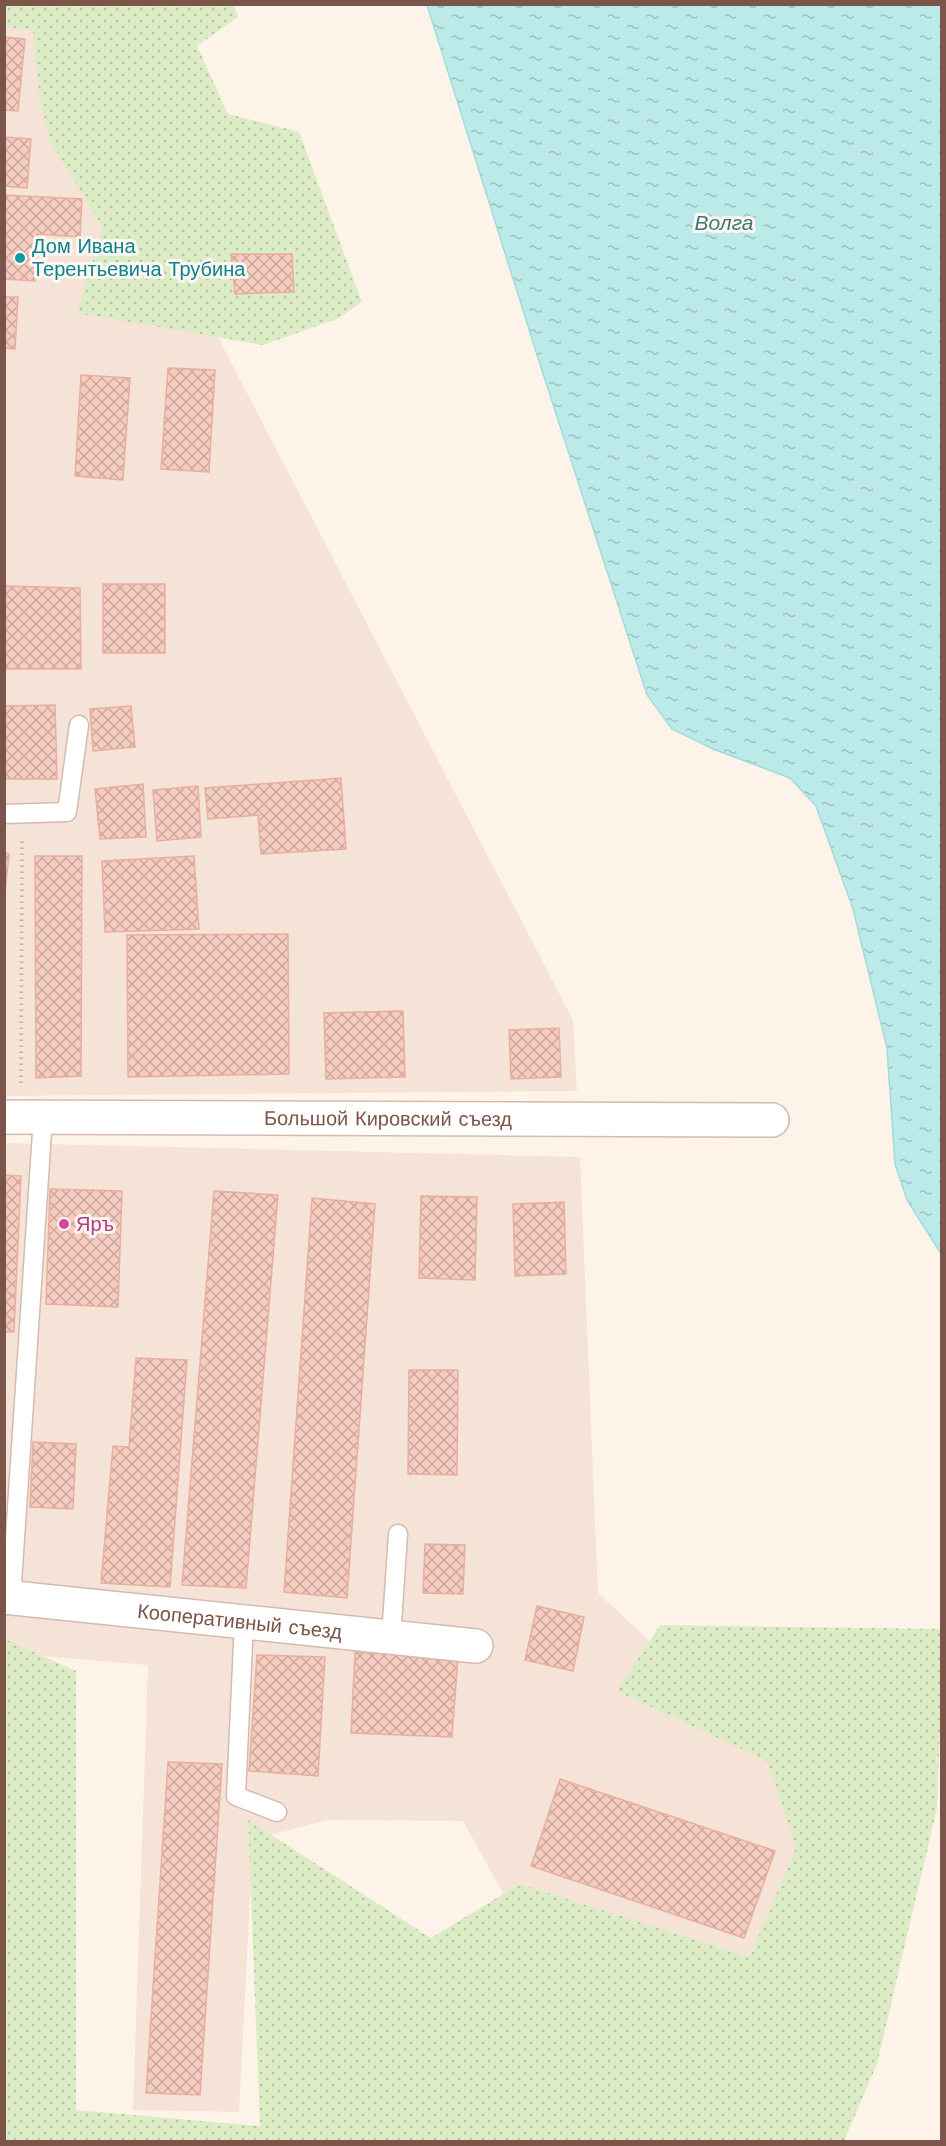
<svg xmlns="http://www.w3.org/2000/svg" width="946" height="2146" font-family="'Work Sans',sans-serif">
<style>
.residential{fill:#f6e3d7}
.grass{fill:url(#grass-dots)}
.water{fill:url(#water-ripples);stroke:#a1dcdc;stroke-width:1.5}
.building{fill:url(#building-cross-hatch);stroke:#e9af9e;stroke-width:1.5}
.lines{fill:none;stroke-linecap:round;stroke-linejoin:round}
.service-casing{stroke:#d4bbb0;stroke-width:21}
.minor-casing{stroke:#d4bbb0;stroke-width:36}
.path{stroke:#dbaea1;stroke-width:4;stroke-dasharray:1.5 4.5;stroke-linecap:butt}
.service{stroke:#fff;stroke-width:18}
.minor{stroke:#fff;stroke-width:33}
.culture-dot{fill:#0f9aa8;stroke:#fff7f1;stroke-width:2}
.hotel-dot{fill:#d1479c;stroke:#fff7f1;stroke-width:2}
.labels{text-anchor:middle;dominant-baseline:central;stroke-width:6;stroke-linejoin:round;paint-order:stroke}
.culture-label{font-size:20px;fill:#0d838f;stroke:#fff7f1;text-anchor:start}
.street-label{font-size:20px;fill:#7b544a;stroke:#fff7f1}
.hotel-label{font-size:20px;fill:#b23c85;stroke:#fff7f1;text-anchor:start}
.water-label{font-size:21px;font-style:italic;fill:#397979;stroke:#fff7f1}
</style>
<defs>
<pattern id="grass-dots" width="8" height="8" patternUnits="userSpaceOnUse" patternTransform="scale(1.5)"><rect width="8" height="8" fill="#dcedc5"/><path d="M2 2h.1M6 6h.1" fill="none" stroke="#b7c3a2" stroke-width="1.8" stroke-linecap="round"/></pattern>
<pattern id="water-ripples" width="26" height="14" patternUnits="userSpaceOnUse" patternTransform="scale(1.5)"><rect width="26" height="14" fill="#bbeae9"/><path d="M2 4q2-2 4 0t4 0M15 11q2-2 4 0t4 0" fill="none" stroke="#9dc0bf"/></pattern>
<pattern id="building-cross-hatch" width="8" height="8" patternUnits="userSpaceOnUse" patternTransform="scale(1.5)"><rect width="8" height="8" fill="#f5ccbf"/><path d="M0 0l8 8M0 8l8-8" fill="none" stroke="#cba89d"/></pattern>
</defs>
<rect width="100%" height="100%" fill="#fef3e9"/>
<g class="residential">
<polygon points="4,15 52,18 573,1020 577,1091 5,1096"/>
<polygon points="5,1143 580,1157 598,1593 697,1685 798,1758 833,1935 739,1986 513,1911 463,1821 327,1820 253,1840 239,2112 133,2110 148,1665 6,1653 5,2041"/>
</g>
<g class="grass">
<polygon points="5,5 234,5 238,17 197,46 228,114 299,132 362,302 337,319 263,345 77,313 103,228 50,141 39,94 33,30 5,27"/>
<polygon points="660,1625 941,1629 941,1700 937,1808 877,2064 844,2141 5,2141 5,1639 76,1671 76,2110 260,2126 248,1820 431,1938 520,1884 750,1957 796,1848 767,1761 617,1691"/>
</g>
<polygon class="water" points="427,5 941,5 941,1254 907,1200 895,1164 887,1048 853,909 816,806 790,778 713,749 672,729 647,695 538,358"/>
<g class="building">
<polygon points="4,37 25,39 18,111 4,110"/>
<polygon points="4,137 31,139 27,188 4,186"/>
<polygon points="4,195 82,199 80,237 37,234 35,281 4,279"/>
<polygon points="231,254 292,254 294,292 235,294"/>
<polygon points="4,297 18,297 15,349 4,348"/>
<polygon points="168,368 215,370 209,472 161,469"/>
<polygon points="81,375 130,378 123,480 75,476"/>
<rect x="103" y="584" width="62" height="69"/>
<polygon points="4,586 80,588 81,669 4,669"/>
<polygon points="55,705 57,779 4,779 4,706"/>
<polygon points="131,706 135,747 93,751 90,709"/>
<polygon points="341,778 346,849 261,854 258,815 208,819 205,788"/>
<polygon points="143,784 146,837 100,839 95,789"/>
<polygon points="198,786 201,837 157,841 153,790"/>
<polygon points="4,853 9,854 4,902"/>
<polygon points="35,856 82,856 81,1076 36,1078"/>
<polygon points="194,856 199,929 105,932 102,861"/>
<polygon points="288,934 289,1074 128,1077 127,935"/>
<polygon points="403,1011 405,1077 326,1079 324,1013"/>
<polygon points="559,1028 561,1077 511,1079 509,1030"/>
<polygon points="4,1175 21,1176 14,1332 4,1332"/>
<polygon points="50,1189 122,1191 118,1307 46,1304"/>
<polygon points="214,1191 278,1195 246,1588 182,1585"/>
<polygon points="421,1196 477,1197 475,1280 419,1278"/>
<polygon points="312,1198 375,1204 347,1598 284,1592"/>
<polygon points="564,1202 566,1274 515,1276 513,1204"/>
<polygon points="136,1358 187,1360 170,1587 101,1583 113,1446 129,1447"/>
<polygon points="409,1370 458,1370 457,1475 408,1474"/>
<polygon points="33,1442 76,1444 73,1509 30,1507"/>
<polygon points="425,1544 465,1545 463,1594 423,1593"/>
<polygon points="537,1606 584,1617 573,1671 525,1660"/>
<polygon points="355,1652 458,1657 452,1737 351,1733"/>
<polygon points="257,1655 325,1657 318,1776 249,1771"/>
<polygon points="168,1762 222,1764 200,2095 146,2093"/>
<polygon points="560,1779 775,1851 744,1938 531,1866"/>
</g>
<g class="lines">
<g class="service-casing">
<g id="service">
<polyline points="4,814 67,812 79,725"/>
<polyline points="11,1598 43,1117"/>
<polyline points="244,1622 236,1796 277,1812"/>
<polyline points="391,1638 398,1534"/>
</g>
</g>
<g class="minor-casing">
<g id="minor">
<path id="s1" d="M4,1117l768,3"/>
<path id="s2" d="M4,1597l472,49"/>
</g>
</g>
<polyline class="path" points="21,1083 22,838"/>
<use href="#service" class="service"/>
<use href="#minor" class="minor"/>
</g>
<circle class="culture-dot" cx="20" cy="258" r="6"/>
<circle class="hotel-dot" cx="64" cy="1224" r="6"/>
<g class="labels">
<g class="culture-label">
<text x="32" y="246">Дом Ивана<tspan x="32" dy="23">Терентьевича Трубина</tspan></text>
</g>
<g class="street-label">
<text stroke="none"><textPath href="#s1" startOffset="384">Большой Кировский съезд</textPath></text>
<text stroke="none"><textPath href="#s2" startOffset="237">Кооперативный съезд</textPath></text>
</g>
<g class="hotel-label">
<text x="76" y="1224">Яръ</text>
</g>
<g class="water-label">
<text x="724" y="222">Волга</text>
</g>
</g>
<rect width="946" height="2146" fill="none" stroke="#7b544a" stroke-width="12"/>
</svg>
